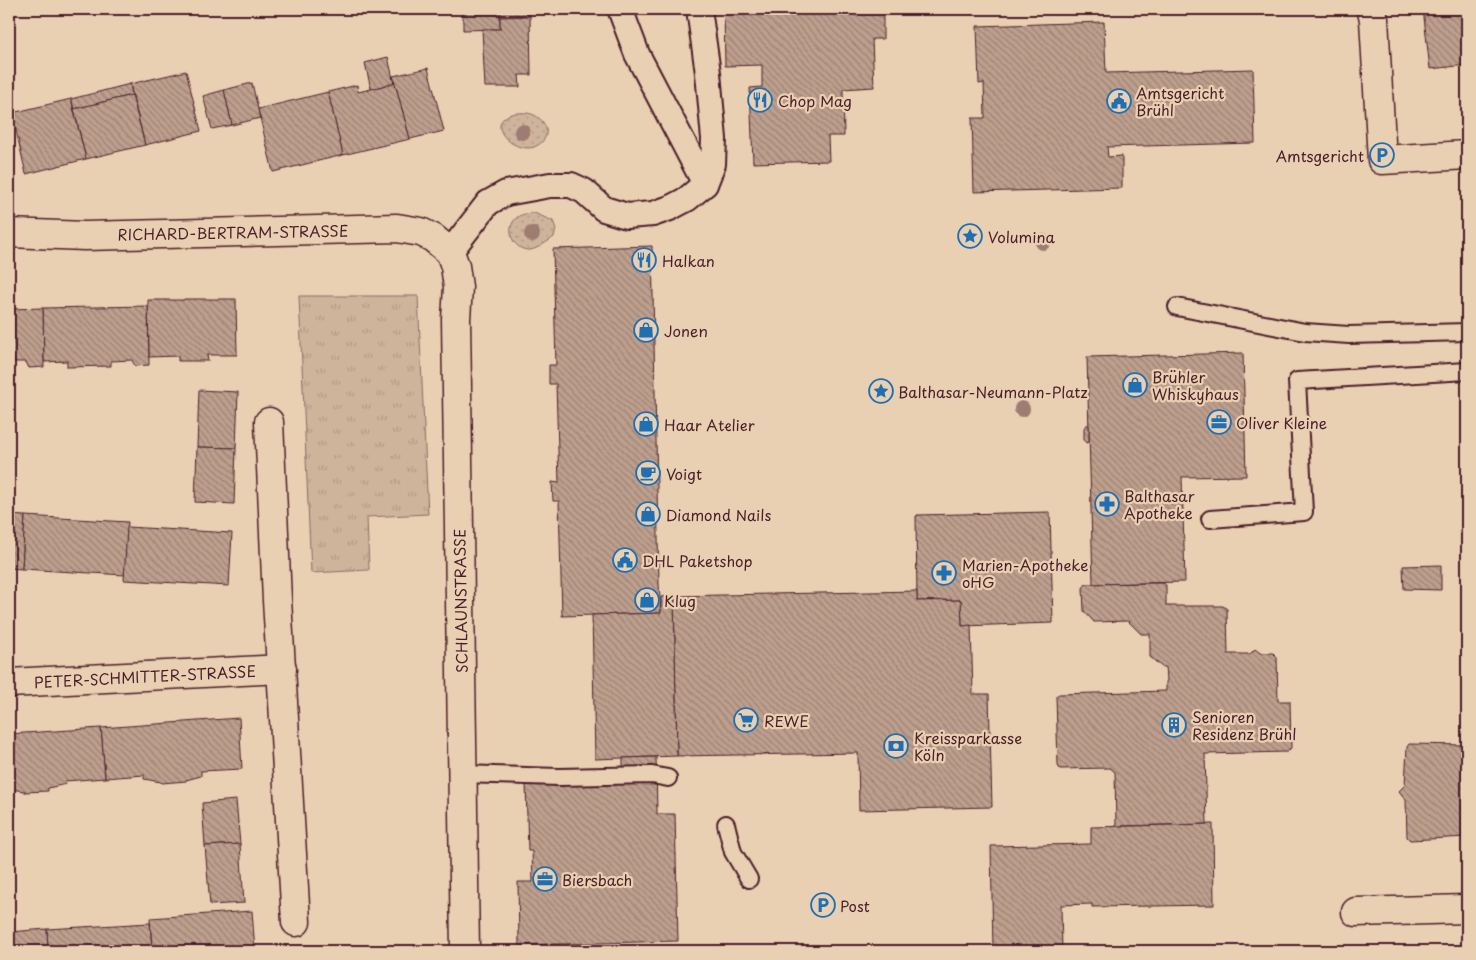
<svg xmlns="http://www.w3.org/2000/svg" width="1476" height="960" font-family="'Playpen Sans',sans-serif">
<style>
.grass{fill:url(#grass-dots);stroke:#8c6a64}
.park{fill:url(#park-tufts);stroke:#8c6a64}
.building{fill:url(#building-back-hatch);stroke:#4a1f2b}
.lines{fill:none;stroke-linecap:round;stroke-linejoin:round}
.service-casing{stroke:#4a1f2b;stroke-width:20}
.pedestrian-casing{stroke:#4a1f2b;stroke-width:28}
.minor-casing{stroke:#4a1f2b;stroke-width:31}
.service{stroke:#ead0b2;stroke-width:16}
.pedestrian{stroke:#ead0b2;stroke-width:24}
.minor{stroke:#ead0b2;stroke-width:28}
.tree{fill:#9d7b71}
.labels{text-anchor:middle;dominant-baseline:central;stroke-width:4.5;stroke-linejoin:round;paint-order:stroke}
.poi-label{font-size:15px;fill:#4a1f2b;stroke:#ead0b2;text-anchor:start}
.street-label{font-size:15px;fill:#4a1f2b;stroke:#ead0b2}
</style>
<defs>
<pattern id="grass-dots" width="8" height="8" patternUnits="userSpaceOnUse" patternTransform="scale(1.25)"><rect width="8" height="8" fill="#cfb49c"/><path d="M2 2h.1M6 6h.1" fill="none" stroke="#b39a87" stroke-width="1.8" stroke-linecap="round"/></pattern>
<pattern id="park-tufts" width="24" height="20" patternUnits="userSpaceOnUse" patternTransform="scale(1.25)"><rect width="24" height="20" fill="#cfb49c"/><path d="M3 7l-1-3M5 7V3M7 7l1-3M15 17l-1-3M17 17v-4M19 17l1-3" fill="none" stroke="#b39a87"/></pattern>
<pattern id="building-back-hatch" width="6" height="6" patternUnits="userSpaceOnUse" patternTransform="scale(1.25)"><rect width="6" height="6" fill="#bd9f8d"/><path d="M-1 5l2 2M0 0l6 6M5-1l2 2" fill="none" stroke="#9c8173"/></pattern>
</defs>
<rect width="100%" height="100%" fill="#ead0b2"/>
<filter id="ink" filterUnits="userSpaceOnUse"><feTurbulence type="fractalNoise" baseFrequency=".02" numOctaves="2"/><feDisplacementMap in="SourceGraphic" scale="10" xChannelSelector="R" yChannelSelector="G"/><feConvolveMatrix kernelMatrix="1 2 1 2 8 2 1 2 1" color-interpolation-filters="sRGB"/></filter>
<g filter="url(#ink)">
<g class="grass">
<path d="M515,113c6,0 13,-1 19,2 16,8 17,25 0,32 -22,7 -53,-26 -19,-34z"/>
<path d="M534,213l19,8 3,8 -2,8c-6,4 -16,12 -24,13 -18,1 -27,-24 -11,-34 4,-2 10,-3 15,-3z"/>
</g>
<polygon class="park" points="299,296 418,296 428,514 367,517 369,570 311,573"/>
<g class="building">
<polygon points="463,9 500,9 500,29 463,30"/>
<polygon points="500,9 530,9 530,16 500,17"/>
<polygon points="724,9 883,9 883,39 872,39 874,87 843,89 844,136 828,136 829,161 753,163 750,88 762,87 762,65 725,66"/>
<polygon points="1423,9 1467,9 1467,65 1430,69"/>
<polygon points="530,16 531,75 519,75 520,87 485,87 482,29 500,29 500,17"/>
<polygon points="1104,22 1106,73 1253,69 1255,143 1107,147 1108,157 1122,156 1122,188 974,192 972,118 985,118 984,83 979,84 977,26"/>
<polygon points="388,57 394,83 371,89 365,63"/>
<polygon points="428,68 444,131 410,139 393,76"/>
<polygon points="186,71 201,131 145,145 130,84"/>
<polygon points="393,76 410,139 343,155 328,92 357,85 358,92 371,89 394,83 392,77"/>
<polygon points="252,83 260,118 232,125 224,90"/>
<polygon points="130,84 132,95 74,109 71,99"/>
<polygon points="224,90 232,125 212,129 203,96"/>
<polygon points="328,92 343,155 273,172 258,109"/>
<polygon points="132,95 145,145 86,159 74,109"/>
<polygon points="71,99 86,159 26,174 12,113"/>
<polygon points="652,246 659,584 661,613 562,616 559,501 553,501 552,482 559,483 556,384 549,384 549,365 556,365 553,249"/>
<polygon points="184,299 236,299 237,355 207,355 208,361 178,361 178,356 149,357 148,300 184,300"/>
<polygon points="148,306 149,365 135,366 132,360 111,361 111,366 67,367 67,361 44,362 43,308"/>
<polygon points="43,308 44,367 29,368 26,362 9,362 9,309"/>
<polygon points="1243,353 1246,476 1182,477 1185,582 1093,584 1087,357"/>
<polygon points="199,390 238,392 236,448 197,447"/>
<polygon points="1086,425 1089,425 1089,442 1086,443 1084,440 1084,428"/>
<polygon points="197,447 236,448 234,504 195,502"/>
<polygon points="1050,512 1053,623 962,626 961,600 917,601 916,516 918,516 917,515"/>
<polygon points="9,515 25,516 22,569 9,568"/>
<polygon points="25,516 128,522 125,575 22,569"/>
<polygon points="127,527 232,533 229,586 124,580"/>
<polygon points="1441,565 1441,590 1404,589 1403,566"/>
<polygon points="1163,583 1166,585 1166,606 1223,606 1227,609 1228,654 1250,654 1255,649 1260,653 1273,653 1277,657 1278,701 1290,701 1291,748 1287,752 1205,754 1207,824 1116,826 1115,772 1110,768 1060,769 1058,766 1056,696 1059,694 1166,691 1166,682 1167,680 1166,667 1162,667 1150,657 1150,634 1141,634 1128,621 1094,622 1084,611 1083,588 1086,584"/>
<polygon points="917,591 917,601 961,600 962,626 971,625 973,694 989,694 992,807 859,810 858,753 677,756 674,596"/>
<polygon points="674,596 677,756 595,759 592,615 661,613 661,597"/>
<polygon points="239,718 242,769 201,771 201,776 186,780 186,781 162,783 161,782 144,779 144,775 105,778 101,728"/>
<polygon points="101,728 105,778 65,781 66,784 48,788 48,791 24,792 25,791 9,789 9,734"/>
<polygon points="1409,744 1467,745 1467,837 1410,840 1407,837 1406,800 1399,791 1405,785 1407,747"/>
<polygon points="656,757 657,814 675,814 678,941 519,945 518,882 533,882 532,851 528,851 526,785 623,783 623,758"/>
<polygon points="236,800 240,844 205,846 202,803"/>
<polygon points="1213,824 1214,905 1092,907 1092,904 1061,905 1062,951 993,951 991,846 1091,844 1091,827"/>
<polygon points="240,844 244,903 210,905 205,846"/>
<polygon points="252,911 255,951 152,951 150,918"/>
<polygon points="150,923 152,951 48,951 47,929"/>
<polygon points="47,929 48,951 9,951 9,932"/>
</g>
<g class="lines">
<g class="service-casing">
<g id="service">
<polyline points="1177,307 1305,332 1349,335 1467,332"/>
<polyline points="1210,519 1304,512 1297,381 1467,371"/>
<polyline points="463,774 559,777 652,775 668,778"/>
<polyline points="726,824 733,852 749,879"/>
</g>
</g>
<g class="pedestrian-casing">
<g id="pedestrian">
<polyline points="620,9 637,54 705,184"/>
<polyline points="450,252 488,203 506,193 550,185 571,185 584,191 604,209 627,216 653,214 670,208 687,199 705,184 713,164 714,139 708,73 699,9"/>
</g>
</g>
<g class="minor-casing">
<g id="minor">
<polyline points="1371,9 1374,19 1382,160 1467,155"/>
<polyline points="9,233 85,236 397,228 421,232 433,238 450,252 455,266 458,287 456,319 465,951"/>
<polyline points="269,422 277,600 296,922"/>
<polyline points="9,683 282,669"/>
<polyline points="1356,912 1467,909"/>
</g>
</g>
<use href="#service" class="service"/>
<use href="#pedestrian" class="pedestrian"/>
<use href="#minor" class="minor"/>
</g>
<g class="tree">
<circle cx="522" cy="132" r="8"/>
<circle cx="532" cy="234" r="8"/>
<circle cx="1043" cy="242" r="8"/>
<circle cx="1022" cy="409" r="8"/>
</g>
</g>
<defs>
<g id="restaurant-ring" transform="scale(1.25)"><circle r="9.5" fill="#ead0b2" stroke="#1f6fb2" stroke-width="1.5"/><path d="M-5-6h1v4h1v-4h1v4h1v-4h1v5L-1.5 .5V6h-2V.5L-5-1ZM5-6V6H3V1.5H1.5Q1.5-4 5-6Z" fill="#1f6fb2"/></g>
<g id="civic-ring" transform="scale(1.25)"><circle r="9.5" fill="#ead0b2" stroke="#1f6fb2" stroke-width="1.5"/><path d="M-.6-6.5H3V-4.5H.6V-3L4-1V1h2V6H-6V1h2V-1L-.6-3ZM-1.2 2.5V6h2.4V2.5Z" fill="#1f6fb2"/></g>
<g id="parking-ring" transform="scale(1.25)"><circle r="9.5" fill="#ead0b2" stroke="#1f6fb2" stroke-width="1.5"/><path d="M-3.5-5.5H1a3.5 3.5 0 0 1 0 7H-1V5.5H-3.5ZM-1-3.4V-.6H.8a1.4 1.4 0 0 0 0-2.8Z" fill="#1f6fb2"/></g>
<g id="sight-ring" transform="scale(1.25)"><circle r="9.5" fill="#ead0b2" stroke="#1f6fb2" stroke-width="1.5"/><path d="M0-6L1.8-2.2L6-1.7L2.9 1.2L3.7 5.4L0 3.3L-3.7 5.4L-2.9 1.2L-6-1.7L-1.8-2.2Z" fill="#1f6fb2"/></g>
<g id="shop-ring" transform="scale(1.25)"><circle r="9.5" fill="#ead0b2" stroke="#1f6fb2" stroke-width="1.5"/><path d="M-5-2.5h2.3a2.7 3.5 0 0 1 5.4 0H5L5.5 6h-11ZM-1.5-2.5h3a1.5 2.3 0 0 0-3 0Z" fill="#1f6fb2"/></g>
<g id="office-ring" transform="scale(1.25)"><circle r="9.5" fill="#ead0b2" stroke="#1f6fb2" stroke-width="1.5"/><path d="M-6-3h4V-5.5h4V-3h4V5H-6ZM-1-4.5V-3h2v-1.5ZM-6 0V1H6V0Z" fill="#1f6fb2"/></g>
<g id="cafe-ring" transform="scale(1.25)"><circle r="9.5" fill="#ead0b2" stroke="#1f6fb2" stroke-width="1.5"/><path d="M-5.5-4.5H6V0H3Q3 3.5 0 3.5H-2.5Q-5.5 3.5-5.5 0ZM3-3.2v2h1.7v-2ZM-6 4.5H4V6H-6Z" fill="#1f6fb2"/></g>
<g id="pharmacy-ring" transform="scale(1.25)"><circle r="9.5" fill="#ead0b2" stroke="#1f6fb2" stroke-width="1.5"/><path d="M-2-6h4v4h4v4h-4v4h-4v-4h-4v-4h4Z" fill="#1f6fb2"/></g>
<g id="supermarket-ring" transform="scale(1.25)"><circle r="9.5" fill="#ead0b2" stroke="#1f6fb2" stroke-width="1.5"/><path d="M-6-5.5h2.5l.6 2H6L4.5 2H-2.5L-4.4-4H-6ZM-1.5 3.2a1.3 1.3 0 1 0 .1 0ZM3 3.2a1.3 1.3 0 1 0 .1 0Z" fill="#1f6fb2"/></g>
<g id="building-ring" transform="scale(1.25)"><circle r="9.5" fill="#ead0b2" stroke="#1f6fb2" stroke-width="1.5"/><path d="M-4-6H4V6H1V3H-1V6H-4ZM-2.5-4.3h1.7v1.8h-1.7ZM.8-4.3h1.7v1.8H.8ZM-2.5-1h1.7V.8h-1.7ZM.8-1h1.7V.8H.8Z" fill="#1f6fb2"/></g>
<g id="bank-ring" transform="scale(1.25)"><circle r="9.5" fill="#ead0b2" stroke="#1f6fb2" stroke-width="1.5"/><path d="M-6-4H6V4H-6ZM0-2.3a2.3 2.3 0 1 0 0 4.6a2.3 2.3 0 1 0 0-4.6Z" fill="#1f6fb2"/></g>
</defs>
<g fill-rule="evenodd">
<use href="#restaurant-ring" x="760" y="100"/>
<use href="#civic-ring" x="1119" y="101"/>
<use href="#parking-ring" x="1382" y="155"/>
<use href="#sight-ring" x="970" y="236"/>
<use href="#restaurant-ring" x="644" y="260"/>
<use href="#shop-ring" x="646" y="330"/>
<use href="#shop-ring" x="1135" y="385"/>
<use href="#sight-ring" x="881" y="391"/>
<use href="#office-ring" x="1219" y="422"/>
<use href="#shop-ring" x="646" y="424"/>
<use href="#cafe-ring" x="648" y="473"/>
<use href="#pharmacy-ring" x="1107" y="504"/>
<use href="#shop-ring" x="648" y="514"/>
<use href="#civic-ring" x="625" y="560"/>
<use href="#pharmacy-ring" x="944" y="573"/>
<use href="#shop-ring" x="647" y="600"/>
<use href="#supermarket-ring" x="746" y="720"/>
<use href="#building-ring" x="1174" y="725"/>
<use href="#bank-ring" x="896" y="746"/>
<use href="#office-ring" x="545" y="879"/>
<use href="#parking-ring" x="823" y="905"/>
</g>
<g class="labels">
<g class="poi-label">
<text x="1136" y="92">Amtsgericht<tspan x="1136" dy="17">Brühl</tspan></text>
<text x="778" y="100">Chop Mag</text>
<text x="1364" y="155" text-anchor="end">Amtsgericht</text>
<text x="988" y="236">Volumina</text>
<text x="662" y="260">Halkan</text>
<text x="664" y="330">Jonen</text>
<text x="1152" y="376">Brühler<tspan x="1152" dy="17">Whiskyhaus</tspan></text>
<text x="898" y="391">Balthasar-Neumann-Platz</text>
<text x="1236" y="422">Oliver Kleine</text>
<text x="664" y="424">Haar Atelier</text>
<text x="666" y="473">Voigt</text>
<text x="1124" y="495">Balthasar<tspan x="1124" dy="17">Apotheke</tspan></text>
<text x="666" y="514">Diamond Nails</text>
<text x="642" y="560">DHL Paketshop</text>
<text x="962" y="564">Marien-Apotheke<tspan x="962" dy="17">oHG</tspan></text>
<text x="664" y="600">Klug</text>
<text x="1192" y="716">Senioren<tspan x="1192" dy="17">Residenz Brühl</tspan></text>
<text x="764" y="720">REWE</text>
<text x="914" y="737">Kreissparkasse<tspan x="914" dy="17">Köln</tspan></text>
<text x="562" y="879">Biersbach</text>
<text x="840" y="905">Post</text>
</g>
<g class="street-label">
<text transform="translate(233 232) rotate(-1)">RICHARD-BERTRAM-STRASSE</text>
<text transform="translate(460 601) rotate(-91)">SCHLAUNSTRASSE</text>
<text transform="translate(145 676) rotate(-3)">PETER-SCHMITTER-STRASSE</text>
</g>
</g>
<rect width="1476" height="960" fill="none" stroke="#ead0b2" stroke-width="30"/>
<rect x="15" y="15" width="1446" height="930" fill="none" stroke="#4a1f2b" stroke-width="2" filter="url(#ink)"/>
</svg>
